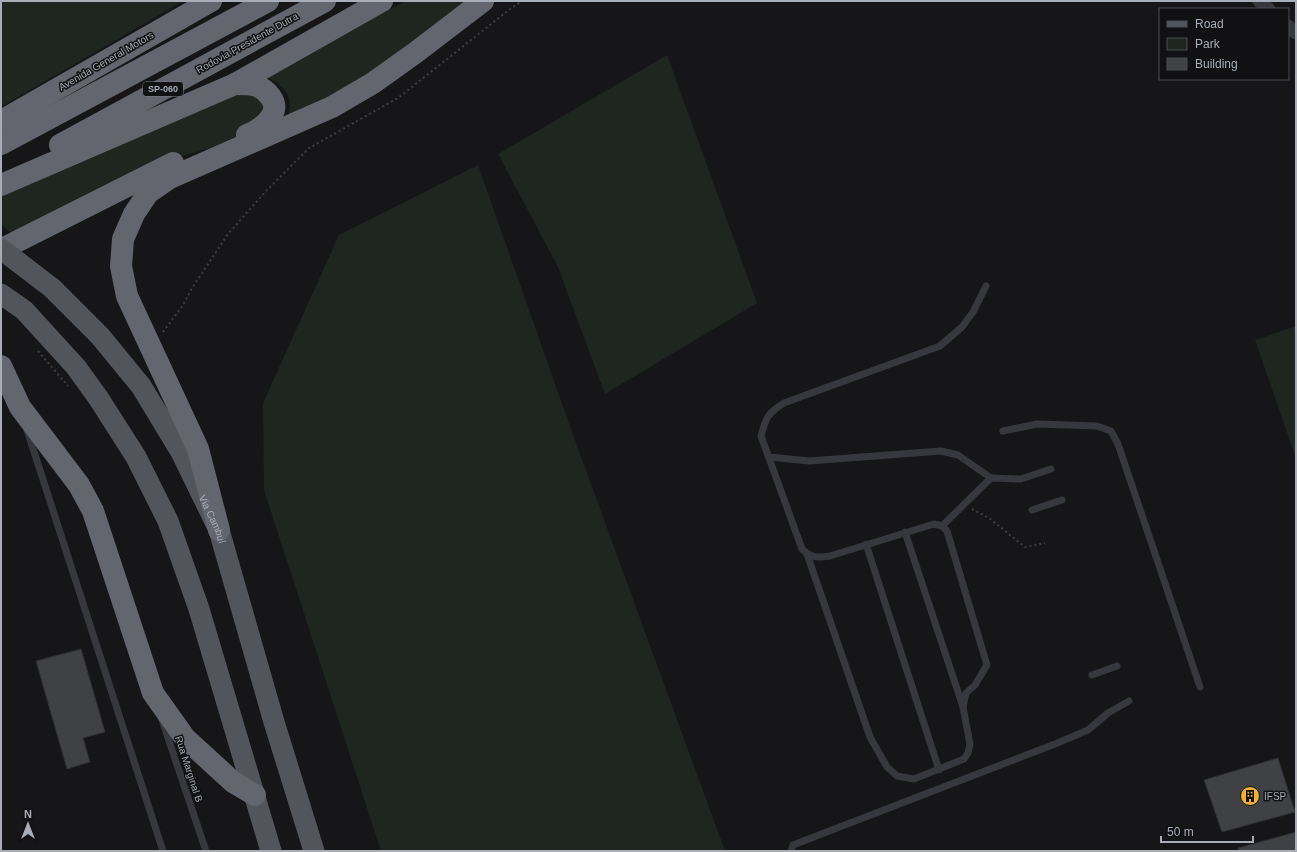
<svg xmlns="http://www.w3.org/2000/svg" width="1297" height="852" font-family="Helvetica,sans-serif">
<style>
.green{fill:#1e261f}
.building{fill:#404145;stroke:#303034}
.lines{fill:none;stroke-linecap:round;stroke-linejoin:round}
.path{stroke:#3d3f44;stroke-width:2;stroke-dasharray:2 3;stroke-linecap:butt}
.lane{stroke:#37383d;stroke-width:7}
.street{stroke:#37383d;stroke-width:13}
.primary{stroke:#53555c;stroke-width:21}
.highway{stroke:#63666e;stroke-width:22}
.primary-bridge{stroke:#53555c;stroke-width:21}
.labels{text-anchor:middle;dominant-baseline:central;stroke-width:3;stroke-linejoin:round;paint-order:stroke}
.shield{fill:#111113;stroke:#7b7e86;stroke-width:1}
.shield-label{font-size:9px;font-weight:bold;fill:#a8adb8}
.street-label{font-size:10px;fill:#a8adb8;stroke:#111113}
.poi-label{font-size:10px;fill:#a8adb8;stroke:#111113;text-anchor:start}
</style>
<rect width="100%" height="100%" fill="#161618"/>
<g class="green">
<polygon points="1,1 183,1 1,107"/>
<path d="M406,1h73l-71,54 -122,67c10,-22 1,-34 -18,-45l97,-55z"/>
<polygon points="667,55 757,303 605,394 558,267 498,154"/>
<polygon points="235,84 267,92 267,122 221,145 175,158 17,237 1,225 1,194"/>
<polygon points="478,165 572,432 725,851 381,851 264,490 263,403 339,235"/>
<polygon points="1296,326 1296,458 1255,340"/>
</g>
<g class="building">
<polygon points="81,649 105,732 83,738 90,762 67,769 36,661"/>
<polygon points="1278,758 1295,812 1222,832 1204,780"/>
<polygon points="1296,832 1296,851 1239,851 1238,848"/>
</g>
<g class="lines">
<g class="path">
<polyline points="163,332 183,305 192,288 228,234 266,191 309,148 398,98 510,9 522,1"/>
<polyline points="38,351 68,386"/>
<polyline points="972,509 989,518 1025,547 1045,543"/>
</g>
<g class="lane">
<polyline points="27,430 163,851"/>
<polyline points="1003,431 1037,424 1097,426 1111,431 1118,444 1200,687"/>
<polyline points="769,457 809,461 941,451 958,455 991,478"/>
<polyline points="1032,510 1062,500"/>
<polyline points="942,526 991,478 1021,479 1051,469"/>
<polyline points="905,532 963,707"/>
<polyline points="866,544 939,770"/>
<path d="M807,554l63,183 17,30 10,9 17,3 50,-20 4,-6 2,-9 -7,-37 3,-14 9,-8 12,-20 -40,-134 -5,-5 -8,-2 -104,32c-12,2 -19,2 -28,-7l-41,-113c5,-19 7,-23 23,-33l156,-57 22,-19 11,-15 13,-26"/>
<polyline points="1092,675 1117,666"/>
<polyline points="162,720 206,851"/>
<polyline points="791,851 793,845 1055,744 1088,730 1108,713 1129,701"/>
</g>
<g class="street">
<polyline points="1259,1 1269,9"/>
<polyline points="1288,26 1296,33"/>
</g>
<g class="primary">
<path id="s1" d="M52,288l48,48 41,50 40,66 38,78 55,192 40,129"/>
<polyline points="1,294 24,310 76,367 99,399 136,457 168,521 199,609 271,851"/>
</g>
<g class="highway">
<path d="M235,84c7,0 16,0 22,2 10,4 21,16 16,27 -4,10 -17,19 -26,22"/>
<polyline points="1,121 211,1"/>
<polyline points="1,144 268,1"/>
<polyline points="60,145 325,1"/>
<polyline points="1,185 235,84 382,1"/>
<polyline points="1,252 6,247 173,163"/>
<polyline points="1,366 20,407 79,485 93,511 153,693 185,738 233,782 255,795"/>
<polyline points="219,530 198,449 127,296 121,266 123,239 134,214 148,193 170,178 332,107 373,83 415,53 483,1"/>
</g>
<polyline class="primary-bridge" points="1,249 52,288"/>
</g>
<defs>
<g id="building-disc" transform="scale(1)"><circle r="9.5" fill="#f2b134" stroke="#111113"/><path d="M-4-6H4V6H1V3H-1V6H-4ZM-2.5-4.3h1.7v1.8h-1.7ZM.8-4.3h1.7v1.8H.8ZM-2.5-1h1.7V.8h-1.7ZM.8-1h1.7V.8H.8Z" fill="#111"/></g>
</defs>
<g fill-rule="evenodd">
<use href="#building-disc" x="1250" y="796"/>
</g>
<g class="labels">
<rect class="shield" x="143" y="82" width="40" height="14" rx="3"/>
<g class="shield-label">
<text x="163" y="89">SP-060</text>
</g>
<g class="street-label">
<text transform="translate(247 43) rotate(-29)">Rodovia Presidente Dutra</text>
<text transform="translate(106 61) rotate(-30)">Avenida General Motors</text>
<text stroke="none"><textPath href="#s1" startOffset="284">Via Cambuí</textPath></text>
<text transform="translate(189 769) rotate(72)">Rua Marginal B</text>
</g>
<g class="poi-label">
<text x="1264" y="796">IFSP</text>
</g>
</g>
<rect width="1297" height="852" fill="none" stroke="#a8adb8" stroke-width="4"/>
<rect x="1159" y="8" width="130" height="72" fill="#111113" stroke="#4d4f55"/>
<rect x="1167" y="21" width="20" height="6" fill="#53555c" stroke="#4d4f55"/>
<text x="1195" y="28" font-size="12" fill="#a8adb8">Road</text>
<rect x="1167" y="38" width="20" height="12" fill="#1e261f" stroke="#4d4f55"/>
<text x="1195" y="48" font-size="12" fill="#a8adb8">Park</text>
<rect x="1167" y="58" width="20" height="12" fill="#404145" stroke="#4d4f55"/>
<text x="1195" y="68" font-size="12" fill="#a8adb8">Building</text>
<g transform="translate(28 824)" stroke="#111113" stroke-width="3" paint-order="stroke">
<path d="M0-3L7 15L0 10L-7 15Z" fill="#a8adb8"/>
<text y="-6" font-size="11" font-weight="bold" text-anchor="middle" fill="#a8adb8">N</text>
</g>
<path d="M1161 836v6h92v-6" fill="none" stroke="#a8adb8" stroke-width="2"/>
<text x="1167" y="836" font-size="12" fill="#a8adb8" stroke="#111113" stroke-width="3" paint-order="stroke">50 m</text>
</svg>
